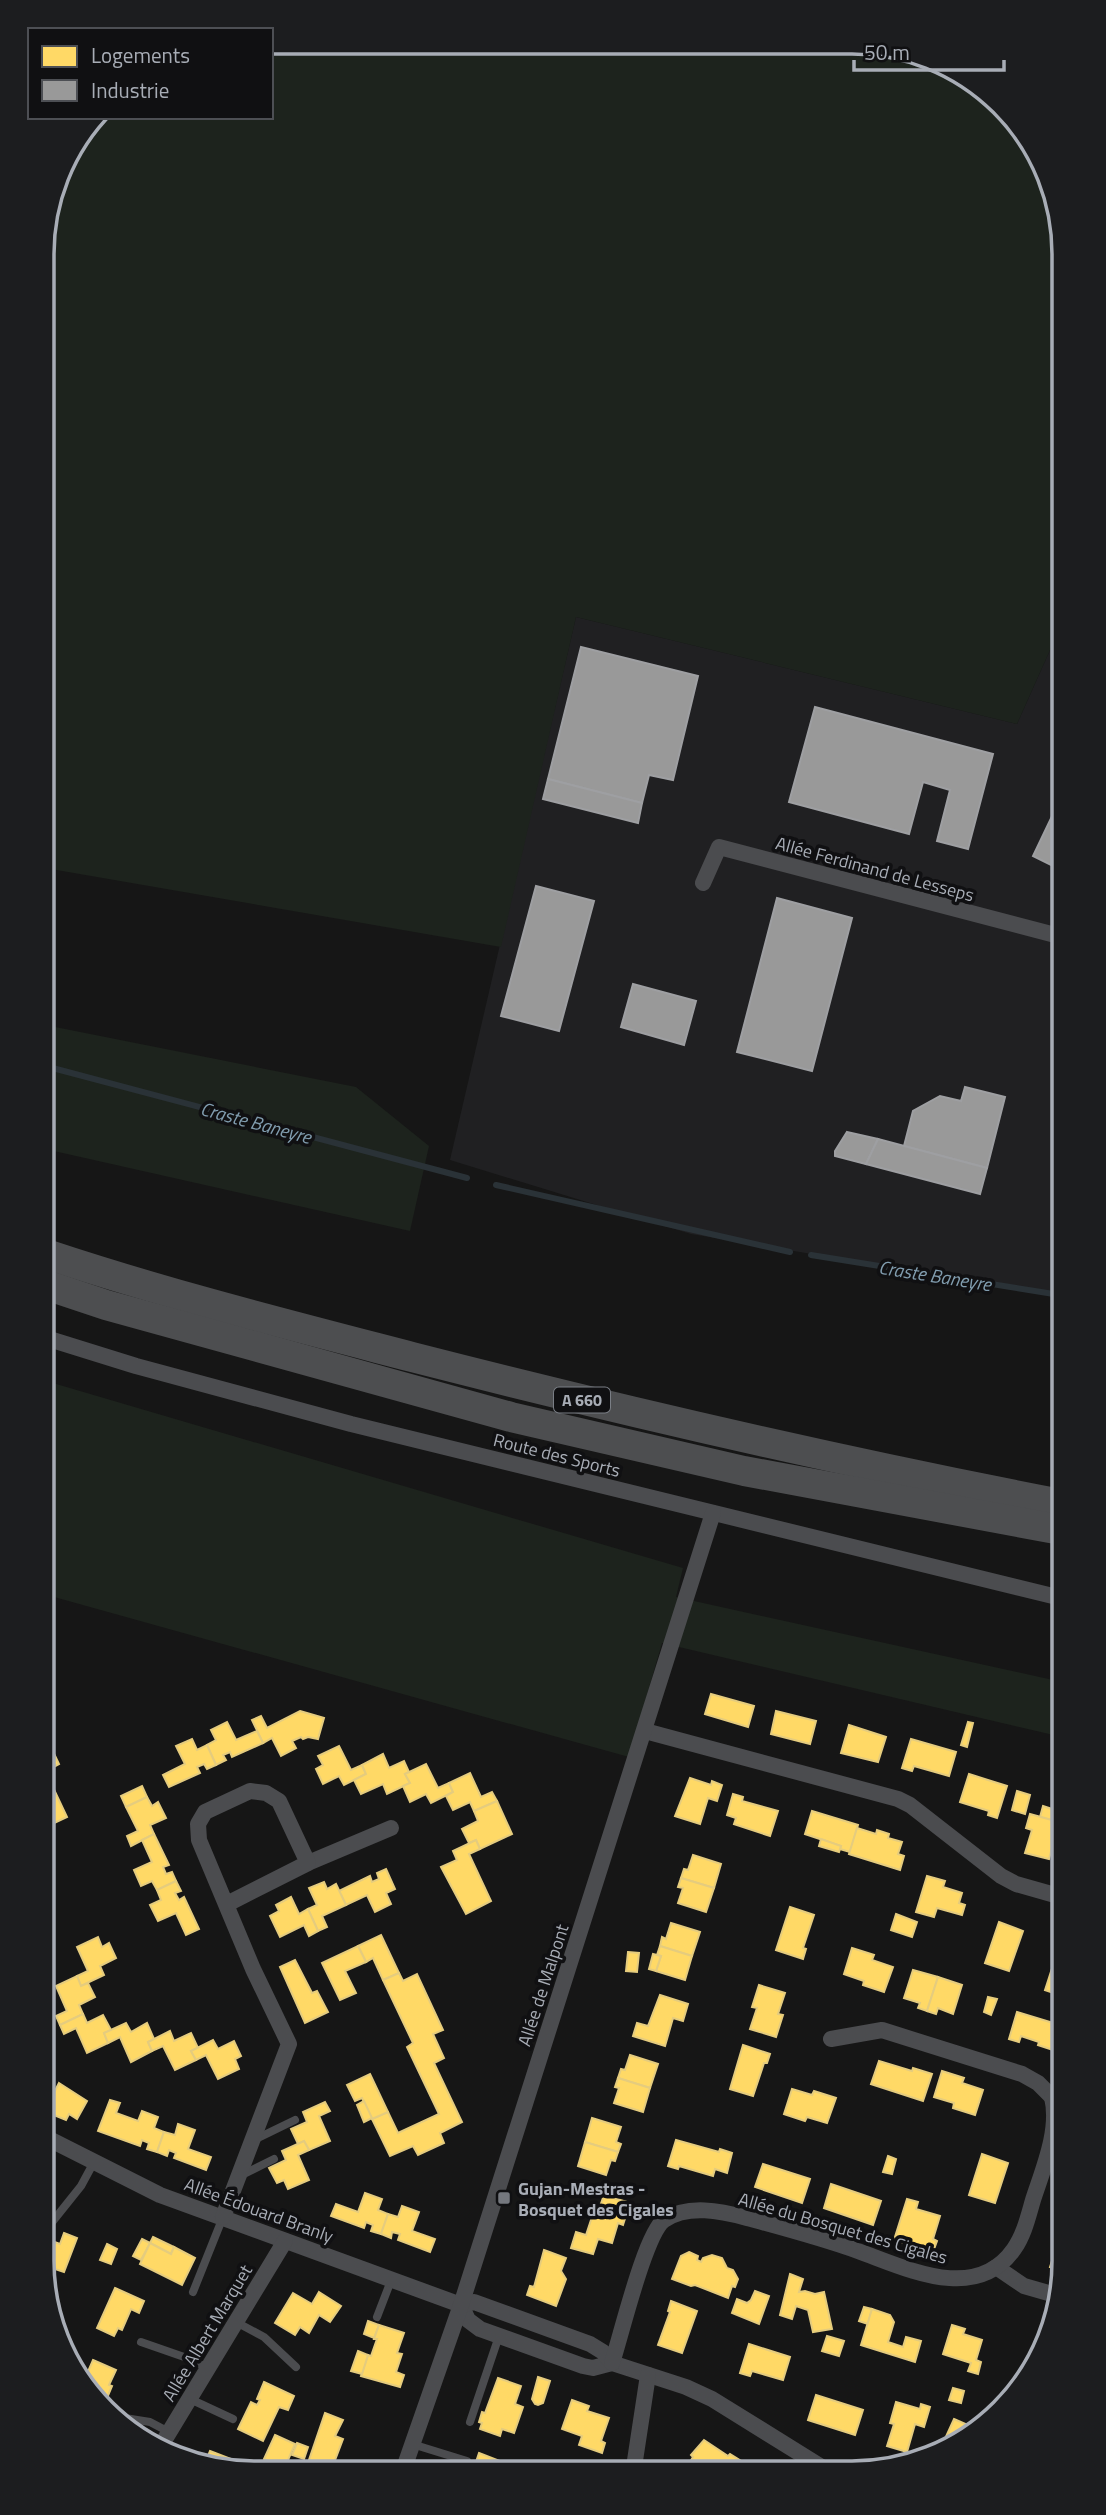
<svg xmlns="http://www.w3.org/2000/svg" width="1106" height="2515" font-family="'Titillium Web',sans-serif">
<style>
.built{fill:#202022}
.green{fill:#1d231d}
.homes{fill:#ffd966;stroke:#e5cc7e;stroke-width:2}
.industry{fill:#999;stroke:#9e9fa2;stroke-width:2}
.lines{fill:none;stroke-linecap:round;stroke-linejoin:round}
.stream{stroke:#2a3237;stroke-width:6}
.lane{stroke:#4b4c4f;stroke-width:8}
.street{stroke:#4b4c4f;stroke-width:16}
.highway{stroke:#4d4e50;stroke-width:30}
.poi-dot{fill:#75787e;stroke:#101012;stroke-width:2.5}
.labels{text-anchor:middle;dominant-baseline:central;stroke-width:7;stroke-linejoin:round;paint-order:stroke}
.shield{fill:#101012;stroke:#7a7e85;stroke-width:2}
.shield-label{font-size:16px;font-weight:bold;fill:#a8adb6}
.street-label{font-size:18px;fill:#a8adb6;stroke:#101012}
.poi-label{font-size:18px;font-weight:bold;fill:#a8adb6;stroke:#101012;text-anchor:start}
.water-label{font-size:19px;font-style:italic;fill:#819daf;stroke:#101012}
.rim{fill:none;stroke:#a8adb6;stroke-width:3.5}
</style>
<rect width="100%" height="100%" fill="#161616"/>
<polygon class="built" points="576,617 1017,724 1058,632 1060,1295 691,1234 450,1160"/>
<g class="green">
<polygon points="271,42 893,46 992,95 1029,136 1057,199 1058,632 1017,724 576,617 501,947 45,868 42,240 64,160 97,117 271,117"/>
<polygon points="45,1025 356,1087 429,1146 410,1231 45,1149"/>
<polygon points="46,1381 683,1568 676,1597 1062,1682 1062,1737 662,1643 629,1757 47,1595"/>
</g>
<g class="homes">
<polygon points="711,1694 754,1706 748,1727 705,1714"/>
<polygon points="300,1711 324,1718 318,1739 308,1737 303,1739 301,1737 292,1741 296,1748 281,1756 272,1738 263,1743 252,1720 261,1716 267,1728"/>
<polygon points="776,1711 816,1721 810,1744 771,1734"/>
<polygon points="227,1722 236,1740 257,1731 263,1743 232,1757 230,1752 223,1755 226,1760 216,1765 207,1745 216,1740 211,1730"/>
<polygon points="968,1722 973,1723 967,1747 961,1745"/>
<polygon points="849,1725 886,1737 878,1762 841,1753"/>
<polygon points="47,1739 59,1764 48,1770"/>
<polygon points="192,1739 197,1750 207,1745 216,1765 207,1769 204,1764 197,1767 200,1773 169,1787 163,1775 185,1764 176,1746"/>
<polygon points="911,1739 956,1752 949,1776 914,1766 912,1771 902,1768"/>
<polygon points="339,1746 351,1770 362,1765 366,1774 344,1785 339,1776 323,1784 316,1769 323,1765 318,1756"/>
<polygon points="383,1754 389,1768 404,1761 409,1772 405,1774 410,1783 387,1794 383,1784 361,1794 354,1780 366,1774 362,1765"/>
<polygon points="426,1764 438,1788 449,1783 453,1792 431,1803 426,1794 410,1802 403,1786 410,1783 405,1774"/>
<polygon points="470,1773 481,1797 492,1792 497,1801 474,1811 470,1802 453,1810 446,1796 453,1792 449,1783"/>
<polygon points="969,1774 1007,1786 997,1818 988,1815 989,1811 960,1802"/>
<polygon points="690,1778 711,1785 712,1781 722,1785 717,1801 708,1798 700,1824 675,1816"/>
<polygon points="49,1779 67,1817 48,1826 48,1780"/>
<polygon points="142,1786 147,1797 126,1807 121,1796"/>
<polygon points="1017,1791 1030,1795 1025,1814 1012,1810"/>
<polygon points="733,1794 743,1797 742,1801 778,1811 770,1836 734,1824 736,1818 727,1815"/>
<polygon points="147,1797 152,1806 158,1802 166,1818 150,1825 154,1834 131,1846 127,1836 138,1831 126,1807"/>
<polygon points="497,1801 512,1834 480,1849 476,1840 469,1843 462,1829 478,1821 474,1811"/>
<polygon points="1043,1806 1058,1811 1055,1821 1040,1817"/>
<polygon points="812,1811 858,1825 850,1852 840,1849 841,1846 805,1834"/>
<polygon points="1030,1814 1059,1822 1049,1859 1025,1853 1032,1830 1026,1828"/>
<polygon points="857,1828 876,1834 877,1830 889,1834 888,1838 902,1842 898,1854 904,1856 900,1870 849,1854"/>
<polygon points="154,1834 169,1865 163,1867 166,1874 172,1872 176,1881 157,1890 152,1881 141,1886 134,1870 152,1862 142,1840"/>
<polygon points="821,1839 841,1846 839,1852 819,1846"/>
<polygon points="476,1840 480,1849 469,1854 491,1901 466,1914 441,1867 457,1860 453,1851"/>
<polygon points="693,1855 721,1864 714,1888 681,1878 684,1869 688,1870"/>
<polygon points="386,1869 395,1889 386,1893 391,1904 375,1912 367,1895 346,1905 339,1891 370,1876 372,1882 379,1879 377,1873"/>
<polygon points="927,1876 945,1881 943,1887 962,1893 959,1903 965,1905 962,1915 937,1908 934,1917 916,1912"/>
<polygon points="681,1878 714,1888 706,1912 678,1903 683,1888 678,1887"/>
<polygon points="176,1881 181,1891 175,1893 179,1900 184,1897 199,1929 186,1935 176,1913 158,1921 150,1905 161,1900 157,1890"/>
<polygon points="324,1882 327,1889 336,1884 346,1905 322,1916 327,1927 318,1931 308,1909 317,1905 309,1888"/>
<polygon points="291,1897 299,1914 308,1909 318,1931 309,1936 304,1925 280,1937 270,1916 279,1911 276,1905"/>
<polygon points="790,1907 814,1915 803,1948 806,1949 803,1959 776,1950"/>
<polygon points="896,1914 917,1922 912,1937 891,1930"/>
<polygon points="999,1922 1023,1931 1009,1971 985,1963"/>
<polygon points="671,1923 700,1932 692,1956 660,1946 662,1937 666,1939"/>
<polygon points="381,1935 399,1973 383,1980 373,1958 366,1962 358,1946"/>
<polygon points="98,1937 102,1947 109,1943 116,1958 100,1966 104,1975 81,1986 77,1976 88,1971 77,1947"/>
<polygon points="358,1946 366,1962 345,1971 356,1993 340,2000 322,1963"/>
<polygon points="660,1946 692,1956 685,1980 656,1971 661,1956 657,1955"/>
<polygon points="852,1948 874,1955 872,1960 893,1967 884,1992 863,1985 864,1981 844,1974"/>
<polygon points="1058,1950 1062,1951 1063,1996 1045,1990"/>
<polygon points="628,1952 639,1953 637,1972 626,1971"/>
<polygon points="653,1954 661,1956 656,1971 649,1969"/>
<polygon points="295,1960 312,1993 317,1991 328,2012 305,2023 280,1967"/>
<polygon points="913,1970 938,1977 927,2011 918,2008 920,2003 904,1998"/>
<polygon points="399,1973 403,1981 417,1974 443,2030 433,2034 444,2058 434,2063 462,2122 440,2133 444,2143 418,2155 413,2146 390,2156 372,2119 388,2112 398,2133 439,2114 407,2047 413,2043 383,1980"/>
<polygon points="77,1976 81,1986 88,1983 95,1997 79,2005 83,2014 60,2025 56,2016 67,2011 56,1986"/>
<polygon points="938,1977 962,1985 953,2014 938,2008 936,2014 927,2011"/>
<polygon points="759,1985 785,1993 778,2014 783,2015 776,2037 750,2029 757,2008 752,2007"/>
<polygon points="660,1995 688,2004 683,2021 673,2018 665,2046 633,2036 637,2023 648,2026"/>
<polygon points="988,1997 997,1999 991,2015 984,2012"/>
<polygon points="1017,2012 1063,2026 1056,2051 1038,2045 1039,2042 1021,2036 1019,2042 1009,2039"/>
<polygon points="83,2014 87,2023 103,2015 111,2030 104,2033 108,2043 87,2053 76,2028 64,2034 60,2025"/>
<polygon points="126,2023 131,2032 147,2023 154,2039 148,2042 152,2051 131,2062 120,2037 108,2043 104,2033"/>
<polygon points="170,2031 174,2041 191,2033 198,2048 191,2051 196,2060 175,2070 163,2046 152,2051 148,2042"/>
<polygon points="213,2040 218,2049 234,2041 241,2056 235,2059 239,2069 218,2079 206,2055 196,2060 191,2051"/>
<polygon points="743,2045 770,2054 767,2063 764,2063 753,2096 730,2089"/>
<polygon points="630,2055 658,2064 650,2088 618,2078 621,2069 625,2070"/>
<polygon points="879,2061 912,2071 913,2068 932,2074 923,2101 871,2084"/>
<polygon points="942,2071 964,2078 962,2083 983,2090 975,2115 953,2108 954,2103 934,2097"/>
<polygon points="370,2074 388,2112 372,2119 362,2098 355,2101 347,2085"/>
<polygon points="618,2078 650,2088 643,2112 614,2103 619,2088 615,2087"/>
<polygon points="59,2083 87,2101 77,2119 69,2114 66,2120 49,2113 49,2102"/>
<polygon points="792,2089 812,2095 814,2091 836,2098 827,2123 807,2117 805,2121 784,2114"/>
<polygon points="110,2100 120,2103 116,2113 138,2121 142,2111 158,2117 154,2128 164,2132 157,2152 147,2149 149,2143 142,2140 140,2146 98,2131"/>
<polygon points="364,2101 372,2118 364,2122 357,2105"/>
<polygon points="325,2102 330,2111 319,2116 330,2141 309,2150 304,2141 298,2144 291,2129 307,2122 303,2112"/>
<polygon points="592,2118 621,2127 616,2142 621,2144 618,2152 585,2142"/>
<polygon points="178,2124 195,2130 188,2149 211,2157 206,2170 174,2158 176,2153 169,2150 167,2156 157,2152 164,2132 175,2135"/>
<polygon points="676,2140 719,2152 720,2149 732,2153 727,2173 715,2169 713,2176 679,2166 678,2169 668,2166"/>
<polygon points="304,2141 309,2150 298,2155 309,2180 288,2189 284,2180 277,2183 269,2168 286,2160 282,2151"/>
<polygon points="585,2142 618,2152 615,2161 611,2160 606,2175 578,2166"/>
<polygon points="982,2154 1008,2163 995,2203 969,2195"/>
<polygon points="888,2156 896,2159 892,2174 883,2172"/>
<polygon points="763,2164 810,2179 802,2203 755,2187"/>
<polygon points="831,2184 881,2201 873,2225 824,2208"/>
<polygon points="365,2193 382,2199 378,2210 388,2214 381,2234 371,2231 373,2225 366,2222 364,2228 331,2216 336,2204 358,2212"/>
<polygon points="604,2195 630,2203 623,2225 618,2223 612,2243 598,2239 593,2254 571,2248 576,2232 586,2235 593,2214 597,2215"/>
<polygon points="907,2199 918,2202 916,2209 940,2216 933,2239 937,2241 933,2252 894,2240"/>
<polygon points="402,2206 419,2212 412,2231 435,2239 430,2252 398,2240 400,2234 392,2232 391,2238 381,2234 388,2214 398,2217"/>
<polygon points="1063,2227 1063,2271 1050,2267"/>
<polygon points="64,2233 77,2238 64,2272 49,2267 49,2240 60,2244"/>
<polygon points="153,2237 174,2247 171,2254 150,2243"/>
<polygon points="142,2239 150,2243 141,2260 133,2256"/>
<polygon points="150,2243 171,2254 174,2247 195,2258 182,2285 140,2264"/>
<polygon points="107,2244 117,2249 111,2264 100,2260"/>
<polygon points="544,2250 566,2258 561,2271 566,2279 556,2306 527,2295 530,2286 534,2287"/>
<polygon points="689,2252 698,2256 697,2260 701,2262 703,2258 712,2255 722,2258 727,2268 733,2270 738,2279 735,2287 732,2286 728,2298 695,2285 691,2286 672,2279 681,2256"/>
<polygon points="790,2274 803,2279 799,2292 805,2291 815,2294 824,2292 832,2329 813,2332 808,2310 796,2306 792,2319 780,2315"/>
<polygon points="115,2288 144,2301 139,2313 131,2309 122,2330 118,2328 114,2336 97,2328"/>
<polygon points="755,2291 769,2296 759,2324 732,2313 737,2299 747,2303 751,2300"/>
<polygon points="319,2292 341,2306 330,2322 319,2315 309,2333 300,2327 295,2335 275,2323 293,2293 312,2304"/>
<polygon points="671,2301 697,2311 682,2353 658,2345 670,2312 668,2311"/>
<polygon points="864,2307 872,2309 868,2324 859,2321"/>
<polygon points="872,2309 890,2315 894,2322 888,2342 903,2347 906,2337 921,2341 915,2362 861,2345"/>
<polygon points="368,2321 379,2325 374,2338 364,2334"/>
<polygon points="379,2325 404,2333 397,2353 402,2354 396,2372 404,2375 400,2387 361,2376 368,2355 371,2356 377,2339 374,2339"/>
<polygon points="952,2325 965,2329 963,2334 982,2340 976,2360 981,2362 978,2374 968,2371 971,2363 943,2354"/>
<polygon points="1045,2330 1050,2332 1048,2343 1038,2359 1036,2358"/>
<polygon points="827,2336 844,2341 839,2356 822,2351"/>
<polygon points="749,2344 790,2357 783,2380 752,2371 750,2376 740,2373"/>
<polygon points="358,2351 368,2355 362,2374 351,2371"/>
<polygon points="93,2360 116,2370 109,2385 112,2386 104,2405 107,2407 105,2410 83,2383"/>
<polygon points="538,2377 550,2381 543,2403 538,2405 535,2404 532,2399"/>
<polygon points="498,2378 521,2386 515,2404 523,2407 514,2433 502,2429 500,2436 480,2429 482,2423 479,2422 482,2412 485,2413"/>
<polygon points="264,2382 294,2396 288,2410 279,2407 263,2441 238,2429 251,2402 257,2405 260,2400 257,2399"/>
<polygon points="953,2388 964,2391 961,2403 949,2400"/>
<polygon points="816,2395 863,2410 855,2435 808,2420"/>
<polygon points="572,2400 589,2406 587,2411 609,2418 601,2441 605,2443 602,2453 579,2445 582,2436 562,2429"/>
<polygon points="896,2402 920,2409 921,2404 930,2407 924,2427 915,2424 907,2452 887,2446 894,2424 890,2423"/>
<polygon points="325,2413 343,2420 335,2436 343,2439 332,2468 309,2460"/>
<polygon points="954,2419 977,2429 976,2432 970,2438 939,2452"/>
<polygon points="275,2435 295,2444 285,2467 264,2459"/>
<polygon points="704,2440 728,2456 730,2454 746,2464 744,2466 687,2467 693,2457 691,2455"/>
<polygon points="297,2443 308,2447 304,2459 292,2455"/>
<polygon points="210,2451 239,2462 236,2469 210,2468 211,2465 205,2463"/>
<polygon points="479,2453 500,2461 498,2468 474,2468"/>
</g>
<g class="industry">
<polygon points="581,647 698,676 673,780 649,775 642,803 548,779"/>
<polygon points="815,707 993,754 968,849 937,841 950,790 923,782 909,834 789,802"/>
<polygon points="548,779 642,803 638,823 543,799"/>
<polygon points="1054,812 1059,814 1059,869 1033,856"/>
<polygon points="536,886 594,901 559,1031 501,1016"/>
<polygon points="777,898 852,918 812,1071 737,1052"/>
<polygon points="633,984 696,1001 684,1045 621,1027"/>
<polygon points="965,1087 1005,1097 987,1168 904,1146 913,1111 940,1096 961,1101"/>
<polygon points="847,1132 878,1139 866,1164 835,1156 835,1151"/>
<polygon points="878,1139 987,1168 980,1194 866,1164"/>
</g>
<g class="lines">
<g class="stream">
<polyline points="45,1066 467,1178"/>
<polyline points="496,1185 790,1252"/>
<polyline points="811,1255 1060,1295"/>
</g>
<g class="lane">
<polyline points="254,2140 295,2120"/>
<polyline points="242,2175 274,2159"/>
<polyline points="49,2226 81,2186 94,2162"/>
<polyline points="193,2292 223,2217"/>
<polyline points="377,2317 392,2278"/>
<polyline points="236,2322 264,2337 296,2367"/>
<polyline points="141,2342 187,2358 208,2368"/>
<polyline points="190,2399 233,2419"/>
<polyline points="112,2416 150,2422 169,2432"/>
<polyline points="470,2422 499,2336"/>
<polyline points="412,2444 467,2461"/>
<polyline points="339,2466 349,2468"/>
</g>
<g class="street">
<polyline points="703,883 719,847 1059,936"/>
<polyline points="46,1338 136,1366 351,1424 1061,1598"/>
<polyline points="645,1731 898,1799 910,1805 1001,1876 1016,1884 1062,1897"/>
<polyline points="308,1863 391,1828"/>
<polyline points="831,2039 882,2030 1022,2074 1038,2083 1052,2097"/>
<polyline points="49,2139 160,2195 461,2305"/>
<polyline points="223,2217 289,2044 253,1969 199,1840 198,1824 205,1812 250,1791 266,1793 279,1801 308,1863 227,1904"/>
<polyline points="996,2267 1024,2286 1059,2296"/>
<polyline points="461,2305 468,2320 480,2329 583,2366 593,2368 612,2363 686,2387 712,2399 820,2466"/>
<polyline points="461,2305 474,2302 590,2344 603,2352 612,2363"/>
<path d="M612,2363c9,-27 33,-129 52,-143 24,-16 57,-9 83,-2 37,10 75,20 111,33 48,17 118,53 156,-2 10,-14 14,-32 19,-49 10,-31 27,-70 19,-103l11,-9"/>
<polyline points="162,2444 285,2241"/>
<polyline points="634,2467 648,2375"/>
<polyline points="404,2468 461,2305 713,1513"/>
</g>
<g class="highway">
<path d="M46,1254c120,40 243,71 366,103 215,55 431,105 649,147"/>
<polyline points="46,1285 106,1305 511,1417 744,1471 1061,1530"/>
</g>
</g>
<rect class="poi-dot" x="497" y="2191" width="14" height="14" rx="3.5"/>
<g class="labels">
<rect class="shield" x="554" y="1387.5" width="56" height="25" rx="5"/>
<g class="shield-label">
<text x="582" y="1400">A 660</text>
</g>
<g class="street-label">
<text transform="translate(875 869) rotate(15)">Allée Ferdinand de Lesseps</text>
<text transform="translate(557 1455) rotate(14)">Route des Sports</text>
<text transform="translate(543 1985) rotate(-72)">Allée de Malpont</text>
<text transform="translate(259 2210) rotate(20)">Allée Édouard Branly</text>
<text transform="translate(843 2228) rotate(16)">Allée du Bosquet des Cigales</text>
<text transform="translate(207 2333) rotate(-59)">Allée Albert Marquet</text>
</g>
<g class="poi-label">
<text x="518" y="2188">Gujan-Mestras -<tspan x="518" dy="21">Bosquet des Cigales</tspan></text>
</g>
<g class="water-label">
<text transform="translate(256 1122) rotate(15)">Craste Baneyre</text>
<text transform="translate(935 1275) rotate(9)">Craste Baneyre</text>
</g>
</g>
<path d="M0 0H1106V2515H0ZM254 54H852A200 200 0 0 1 1052 254V2261A200 200 0 0 1 852 2461H254A200 200 0 0 1 54 2261V254A200 200 0 0 1 254 54Z" fill="#1c1d1f" fill-rule="evenodd"/>
<path class="rim" d="M254 54H852A200 200 0 0 1 1052 254V2261A200 200 0 0 1 852 2461H254A200 200 0 0 1 54 2261V254A200 200 0 0 1 254 54Z"/>
<rect x="28" y="28" width="245" height="91" fill="#101012" stroke="#4d4f54" stroke-width="2"/>
<rect x="42" y="46" width="35" height="21" fill="#ffd966" stroke="#4d4f54" stroke-width="2"/>
<text x="91" y="63" font-size="21" fill="#a8adb6">Logements</text>
<rect x="42" y="80" width="35" height="21" fill="#999999" stroke="#4d4f54" stroke-width="2"/>
<text x="91" y="98" font-size="21" fill="#a8adb6">Industrie</text>
<path d="M854 60v10h150v-10" fill="none" stroke="#a8adb6" stroke-width="3.5"/>
<text x="864" y="60" font-size="21" fill="#a8adb6" stroke="#101012" stroke-width="5" paint-order="stroke">50 m</text>
</svg>
